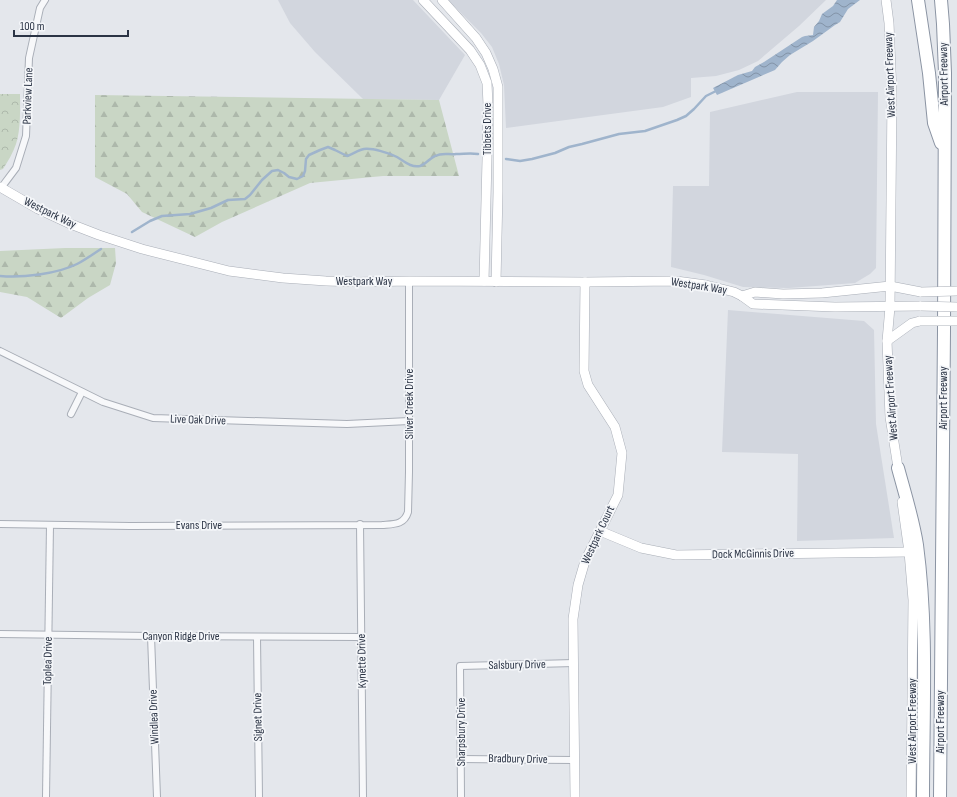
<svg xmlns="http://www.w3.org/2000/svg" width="957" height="797" font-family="'Sofia Sans Condensed',sans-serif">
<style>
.built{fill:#d2d6de}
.forest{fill:url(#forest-firs)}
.park{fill:url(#park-crowns)}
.water{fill:url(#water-waves)}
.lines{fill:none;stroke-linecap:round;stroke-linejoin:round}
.stream{stroke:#9fb4cc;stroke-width:2.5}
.street-casing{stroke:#a9aeb7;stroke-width:8}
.secondary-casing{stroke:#a9aeb7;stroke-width:10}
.highway-casing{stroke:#8b94a3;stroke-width:14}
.street{stroke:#f7f8fa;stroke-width:6}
.secondary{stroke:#fff;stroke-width:9}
.highway{stroke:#fff;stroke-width:12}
.secondary-bridge-casing{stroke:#a9aeb7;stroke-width:10;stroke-linecap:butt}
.secondary-bridge{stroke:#fff;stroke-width:9}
.labels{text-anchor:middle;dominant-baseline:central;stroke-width:3.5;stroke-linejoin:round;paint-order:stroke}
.street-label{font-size:12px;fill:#2b3445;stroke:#f4f6f9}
</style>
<defs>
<pattern id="forest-firs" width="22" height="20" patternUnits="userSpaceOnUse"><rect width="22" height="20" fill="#c9d6c5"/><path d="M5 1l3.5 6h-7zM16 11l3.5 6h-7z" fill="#adb8ab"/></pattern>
<pattern id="park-crowns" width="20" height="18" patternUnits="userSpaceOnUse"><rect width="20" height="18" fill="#c9d6c5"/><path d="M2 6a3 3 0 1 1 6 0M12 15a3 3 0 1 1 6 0" fill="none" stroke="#adb8ab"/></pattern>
<pattern id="water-waves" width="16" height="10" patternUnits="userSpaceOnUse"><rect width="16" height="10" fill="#9fb4cc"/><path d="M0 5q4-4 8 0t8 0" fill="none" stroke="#8293a7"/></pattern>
</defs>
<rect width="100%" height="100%" fill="#e4e7ec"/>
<g class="built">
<polygon points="278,0 413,0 465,55 439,100 363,99 315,52 290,23"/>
<polygon points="448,0 826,0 799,26 758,61 739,70 716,76 691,78 691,97 663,107 506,128 504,85 499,64 492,47 481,33"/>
<polygon points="797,92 878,92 876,268 870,274 855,283 789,288 743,287 704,275 671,267 673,186 709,186 710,112"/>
<polygon points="728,310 864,321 874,330 876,424 894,538 797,541 798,454 722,452"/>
</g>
<g class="forest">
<polygon points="95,95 439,100 459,176 383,176 310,183 222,222 195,237 142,212 127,194 95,177"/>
<polygon points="65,248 115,248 116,263 110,285 88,298 61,318 27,297 0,292 0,251"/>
</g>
<path class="park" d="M0,94h20c0,15 1,35 -4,50 -3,9 -8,17 -13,25l-3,1z"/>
<polygon class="water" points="837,0 860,0 848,9 840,22 835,25 813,41 790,55 782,62 775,70 717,95 713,88 738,75 752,71 755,67 764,62 802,37 805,36 813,35 814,27 819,21 822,14 833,6"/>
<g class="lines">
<g class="stream">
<polyline points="506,159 520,161 532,159 555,153 569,147 582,144 619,134 645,131 677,120 686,116 694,109 706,96 718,90"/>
<path d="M132,232l18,-11 12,-5 28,-2 21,-6 17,-8 17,-1 5,-4 12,-15 10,-9 6,-1 6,3 5,4 8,2 6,-3 2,-5 1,-12 3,-4 11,-5 8,-3 7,3 12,6c6,-2 11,-6 17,-7 9,-1 25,4 33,8 7,4 14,11 23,9 6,-2 10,-8 15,-10 8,-4 14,-1 21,-2 8,0 14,-1 22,0"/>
<path d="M0,276c22,2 57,-2 77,-12 8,-4 16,-10 24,-15"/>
</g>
<g class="street-casing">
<g id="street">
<polyline points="1,188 16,168 26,136 29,58 40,8 45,0"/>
<polyline points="0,351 103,402 153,418 347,424 409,421"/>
<polyline points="71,414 82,392"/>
<path d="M0,524l130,2 252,-1c12,-1 22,0 26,-13l1,-40v-191"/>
<polyline points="360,524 363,797"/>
<polyline points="0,634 151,636 361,637"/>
<polyline points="151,636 157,797"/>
<polyline points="257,637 259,797"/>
<polyline points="461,759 574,760"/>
<polyline points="46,797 50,525"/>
<polyline points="461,797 460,666 574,663"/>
</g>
</g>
<g class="secondary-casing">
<g id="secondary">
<polyline points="423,0 470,50 480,65 487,83 488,105 487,159 484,281"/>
<polyline points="442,0 476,38 486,53 493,69 498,87 498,192 496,282"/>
<polyline points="886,0 889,23 892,94 890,307 887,341 890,417 899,474"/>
<polyline points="0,187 38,209 68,223 99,235 142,249 229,271 283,278 326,281 359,282 409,281 585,282 676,281 706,285 734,292 742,296 753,304 835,307 921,306"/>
<polyline points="742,296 755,292 783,294 822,293 890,286 921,292"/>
<polyline points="887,341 912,323 920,321"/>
<polyline points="902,502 909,552 913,600 911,797"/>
<polyline points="600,531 641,548 676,555 909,552"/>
<polyline points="575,797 573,619 578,585 585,561 618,495 622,453 615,427 588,385 584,371 585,282"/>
</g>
</g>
<g class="highway-casing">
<g id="highway">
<polyline points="918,0 929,73 934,123 941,143"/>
<path d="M898,468c7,26 15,51 19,77 11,83 6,168 6,252"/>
<polyline points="940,797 944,331 945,73 943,24 941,0"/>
</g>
</g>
<use href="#street" class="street"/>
<use href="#secondary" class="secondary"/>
<use href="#highway" class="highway"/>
<g class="secondary-bridge-casing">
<g id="secondary-bridge">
<polyline points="921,292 957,291"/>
<polyline points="921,306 957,307"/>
<polyline points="920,321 957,321"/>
</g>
</g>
<use href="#secondary-bridge" class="secondary-bridge"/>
</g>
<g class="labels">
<g class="street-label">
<text transform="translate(944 74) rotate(-91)">Airport Freeway</text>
<text transform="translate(890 75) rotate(-92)">West Airport Freeway</text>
<text transform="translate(28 96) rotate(-88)">Parkview Lane</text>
<text transform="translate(487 129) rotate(-90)">Tibbets Drive</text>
<text transform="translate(50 213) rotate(26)">Westpark Way</text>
<text x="364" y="281">Westpark Way</text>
<text transform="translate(699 286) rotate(9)">Westpark Way</text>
<text transform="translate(891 398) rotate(-94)">West Airport Freeway</text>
<text transform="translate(943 398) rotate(-90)">Airport Freeway</text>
<text transform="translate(409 404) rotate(-90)">Silver Creek Drive</text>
<text transform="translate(198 420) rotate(2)">Live Oak Drive</text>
<text x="199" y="525">Evans Drive</text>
<text transform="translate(598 535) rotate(-65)">Westpark Court</text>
<text transform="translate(753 554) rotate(-1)">Dock McGinnis Drive</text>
<text x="181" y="636">Canyon Ridge Drive</text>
<text transform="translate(48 661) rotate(-89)">Toplea Drive</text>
<text transform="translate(362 661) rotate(-91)">Kynette Drive</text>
<text transform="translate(517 665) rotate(-1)">Salsbury Drive</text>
<text transform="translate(154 717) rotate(-92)">Windlea Drive</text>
<text transform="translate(258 717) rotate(-91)">Signet Drive</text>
<text transform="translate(912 721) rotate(-90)">West Airport Freeway</text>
<text transform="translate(940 722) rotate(-90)">Airport Freeway</text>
<text transform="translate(461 732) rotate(-90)">Sharpsbury Drive</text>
<text transform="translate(518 759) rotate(1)">Bradbury Drive</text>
</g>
</g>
<path d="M14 30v6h114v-6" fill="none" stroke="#2b3445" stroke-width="2"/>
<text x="20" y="30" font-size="12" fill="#2b3445" stroke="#f4f6f9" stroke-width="3" paint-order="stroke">100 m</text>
</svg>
